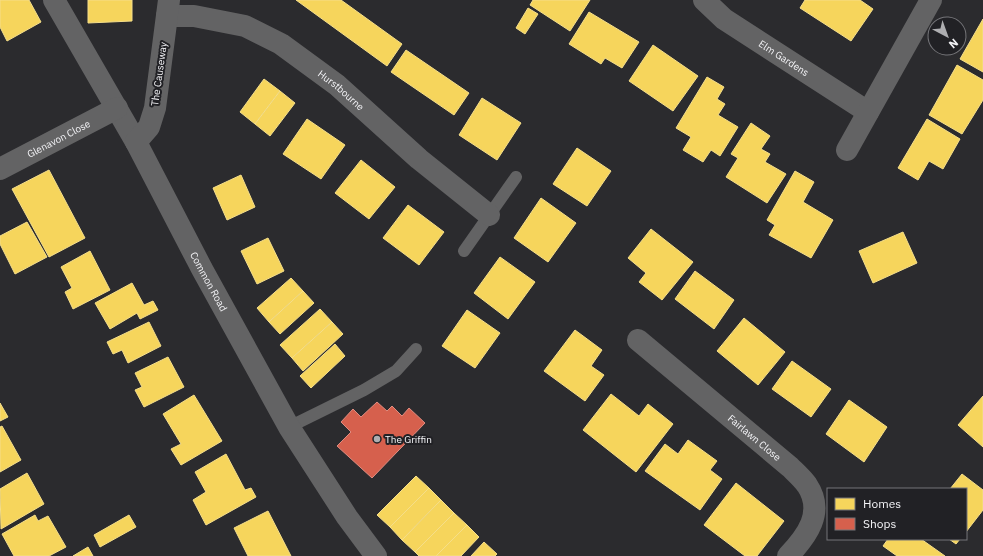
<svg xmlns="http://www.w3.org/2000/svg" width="983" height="556" font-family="'IBM Plex Sans',sans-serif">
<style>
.homes{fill:#f6d55c;stroke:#f5de8a}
.shops{fill:#d6604d;stroke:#df8c80}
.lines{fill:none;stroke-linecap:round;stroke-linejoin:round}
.service{stroke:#636364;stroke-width:12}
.minor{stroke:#636364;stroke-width:22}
.tertiary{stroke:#636364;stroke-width:22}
.poi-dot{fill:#aeaeb1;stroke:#212125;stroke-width:1.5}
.labels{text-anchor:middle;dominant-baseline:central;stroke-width:4;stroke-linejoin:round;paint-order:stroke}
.street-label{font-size:10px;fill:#f4f4f7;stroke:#212125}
.poi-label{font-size:10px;fill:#f4f4f7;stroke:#212125;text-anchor:start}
</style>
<rect width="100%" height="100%" fill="#2b2b2e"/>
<g class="homes">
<polygon points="0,0 29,0 41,22 7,41 0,27"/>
<polygon points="88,0 132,0 132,21 88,23"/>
<polygon points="296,0 341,0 402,44 387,66"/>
<polygon points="533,0 590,0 570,31 530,5"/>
<polygon points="805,0 860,0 873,9 851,41 800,8"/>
<polygon points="528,8 538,14 525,34 516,28"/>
<polygon points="589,12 639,42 622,68 605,58 601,64 569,44"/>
<polygon points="983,19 983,72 960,59"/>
<polygon points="653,45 698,76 673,111 629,81"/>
<polygon points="406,50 469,93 454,115 391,72"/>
<polygon points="957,65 983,80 983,100 962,134 929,115"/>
<polygon points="707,77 724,87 717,99 725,104 718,115 738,127 720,156 711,150 703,162 683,150 691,137 676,128"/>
<polygon points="264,79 280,91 255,124 240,112"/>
<polygon points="280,91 295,103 270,136 255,124"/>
<polygon points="482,98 521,123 497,160 459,135"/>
<polygon points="307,119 345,145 321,179 283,154"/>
<polygon points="927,119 960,139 943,169 929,161 918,180 898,168"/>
<polygon points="751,123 770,136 761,149 770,154 765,162 786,174 767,203 726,177 738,158 731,154"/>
<polygon points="577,148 611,171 587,206 553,184"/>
<polygon points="361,160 395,187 369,219 335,193"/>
<polygon points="49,170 85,238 49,257 12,189"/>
<polygon points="795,171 814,182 803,202 833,220 811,258 769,235 775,225 767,220"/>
<polygon points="241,175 255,207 227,220 213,188"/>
<polygon points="541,198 576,223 548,262 514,238"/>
<polygon points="408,205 444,232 419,265 383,238"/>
<polygon points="27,222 47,257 15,274 0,244 0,236"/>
<polygon points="651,229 693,262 662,300 639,282 646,273 628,258"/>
<polygon points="903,232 917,263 873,283 859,251"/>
<polygon points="268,238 284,271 257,284 241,251"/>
<polygon points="90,251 110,290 73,309 65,292 72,288 61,267"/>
<polygon points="500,257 535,282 508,319 474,293"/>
<polygon points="695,271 734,300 714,329 675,299"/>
<polygon points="291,278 303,291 269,322 257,308"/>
<polygon points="132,283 144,305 153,301 158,310 140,319 137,313 110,329 95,303"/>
<polygon points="303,291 314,303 280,334 269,322"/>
<polygon points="320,309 332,322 292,358 280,345"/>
<polygon points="467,310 500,333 475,368 442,346"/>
<polygon points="744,318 785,352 758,385 717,351"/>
<polygon points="149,322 161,346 128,363 122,350 113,354 107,342"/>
<polygon points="332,322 343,334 303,371 292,358"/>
<polygon points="575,330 602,350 591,366 604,375 585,401 544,371"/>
<polygon points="335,344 345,356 311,388 300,376"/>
<polygon points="168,357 184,387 144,407 135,390 142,387 135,373"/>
<polygon points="792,361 831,389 811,417 772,389"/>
<polygon points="611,394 639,416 648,404 673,424 636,472 583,430"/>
<polygon points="194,395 222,441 181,465 171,449 181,444 163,414"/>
<polygon points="983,396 983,447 958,425"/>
<polygon points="849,400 887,427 864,462 826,434"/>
<polygon points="0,403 8,417 0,421"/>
<polygon points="2,426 21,460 0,472 0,427"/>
<polygon points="688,440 717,461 710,470 722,479 700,510 645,471 665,444 678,454"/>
<polygon points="226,454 245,490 251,488 256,497 206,525 193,500 206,492 195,472"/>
<polygon points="27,473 44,504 1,529 0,489"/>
<polygon points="962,474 983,490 983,510 966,532 966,489 950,489"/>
<polygon points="416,476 429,488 390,527 377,515"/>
<polygon points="736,483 784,521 757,556 745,556 704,525"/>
<polygon points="429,488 441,500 402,540 390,527"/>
<polygon points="441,500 454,513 415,552 402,540"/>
<polygon points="268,511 291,556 248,556 234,528"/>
<polygon points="454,513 467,525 436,556 419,556 415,552"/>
<polygon points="35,515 38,521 48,516 66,547 49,556 14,556 2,534"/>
<polygon points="129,515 136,527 100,547 94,535"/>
<polygon points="467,525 479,537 461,556 436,556"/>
<polygon points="888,539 921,539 945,556 897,556 883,546"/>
<polygon points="949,539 960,539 956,544"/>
<polygon points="484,542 497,554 495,556 471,556"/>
<polygon points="88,547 93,556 73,556"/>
</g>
<polygon class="shops" points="377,402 387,411 392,406 402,416 409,408 425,423 372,478 337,446 351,432 341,422 353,409 361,417"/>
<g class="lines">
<g class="service">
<polyline points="464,251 516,177"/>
<polyline points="289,427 364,390 396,371 416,349"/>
</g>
<g class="minor">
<polyline points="54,0 136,142"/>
<path id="s1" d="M704,0l20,19 144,93"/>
<path id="s2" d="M167,16h27l51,10 36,18 56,41 82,74 70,56"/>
<polyline points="847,150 931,0"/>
<path id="s3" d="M0,169l117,-61"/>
<path id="s4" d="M638,340l152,127c5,5 12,11 17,18 18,27 0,51 -19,71"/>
</g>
<path class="tertiary" id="s5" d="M169,0l-14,108 -6,19 -13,15 66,127 87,158 58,90 29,39"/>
</g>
<circle class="poi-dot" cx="377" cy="439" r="4"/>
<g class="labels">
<g class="street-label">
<text stroke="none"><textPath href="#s1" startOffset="99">Elm Gardens</textPath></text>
<text transform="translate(159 74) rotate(-82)">The Causeway</text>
<text stroke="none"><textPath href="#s2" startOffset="195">Hurstbourne</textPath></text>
<text stroke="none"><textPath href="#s3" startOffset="66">Glenavon Close</textPath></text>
<text stroke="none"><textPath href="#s5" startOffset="306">Common Road</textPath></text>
<text stroke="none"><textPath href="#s4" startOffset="152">Fairlawn Close</textPath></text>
</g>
<g class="poi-label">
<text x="385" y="439">The Griffin</text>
</g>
</g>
<rect x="827" y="488" width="140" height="52" fill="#212125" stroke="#757579"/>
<rect x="835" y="498" width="20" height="12" fill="#f6d55c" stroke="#757579"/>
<text x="863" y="508" font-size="12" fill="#f4f4f7">Homes</text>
<rect x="835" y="518" width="20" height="12" fill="#d6604d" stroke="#757579"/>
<text x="863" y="528" font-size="12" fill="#f4f4f7">Shops</text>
<g transform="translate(947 36) rotate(139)"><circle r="19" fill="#212125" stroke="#757579"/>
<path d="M0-3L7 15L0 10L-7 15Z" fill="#aeaeb1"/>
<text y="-6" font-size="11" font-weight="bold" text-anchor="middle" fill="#f4f4f7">N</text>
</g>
</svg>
